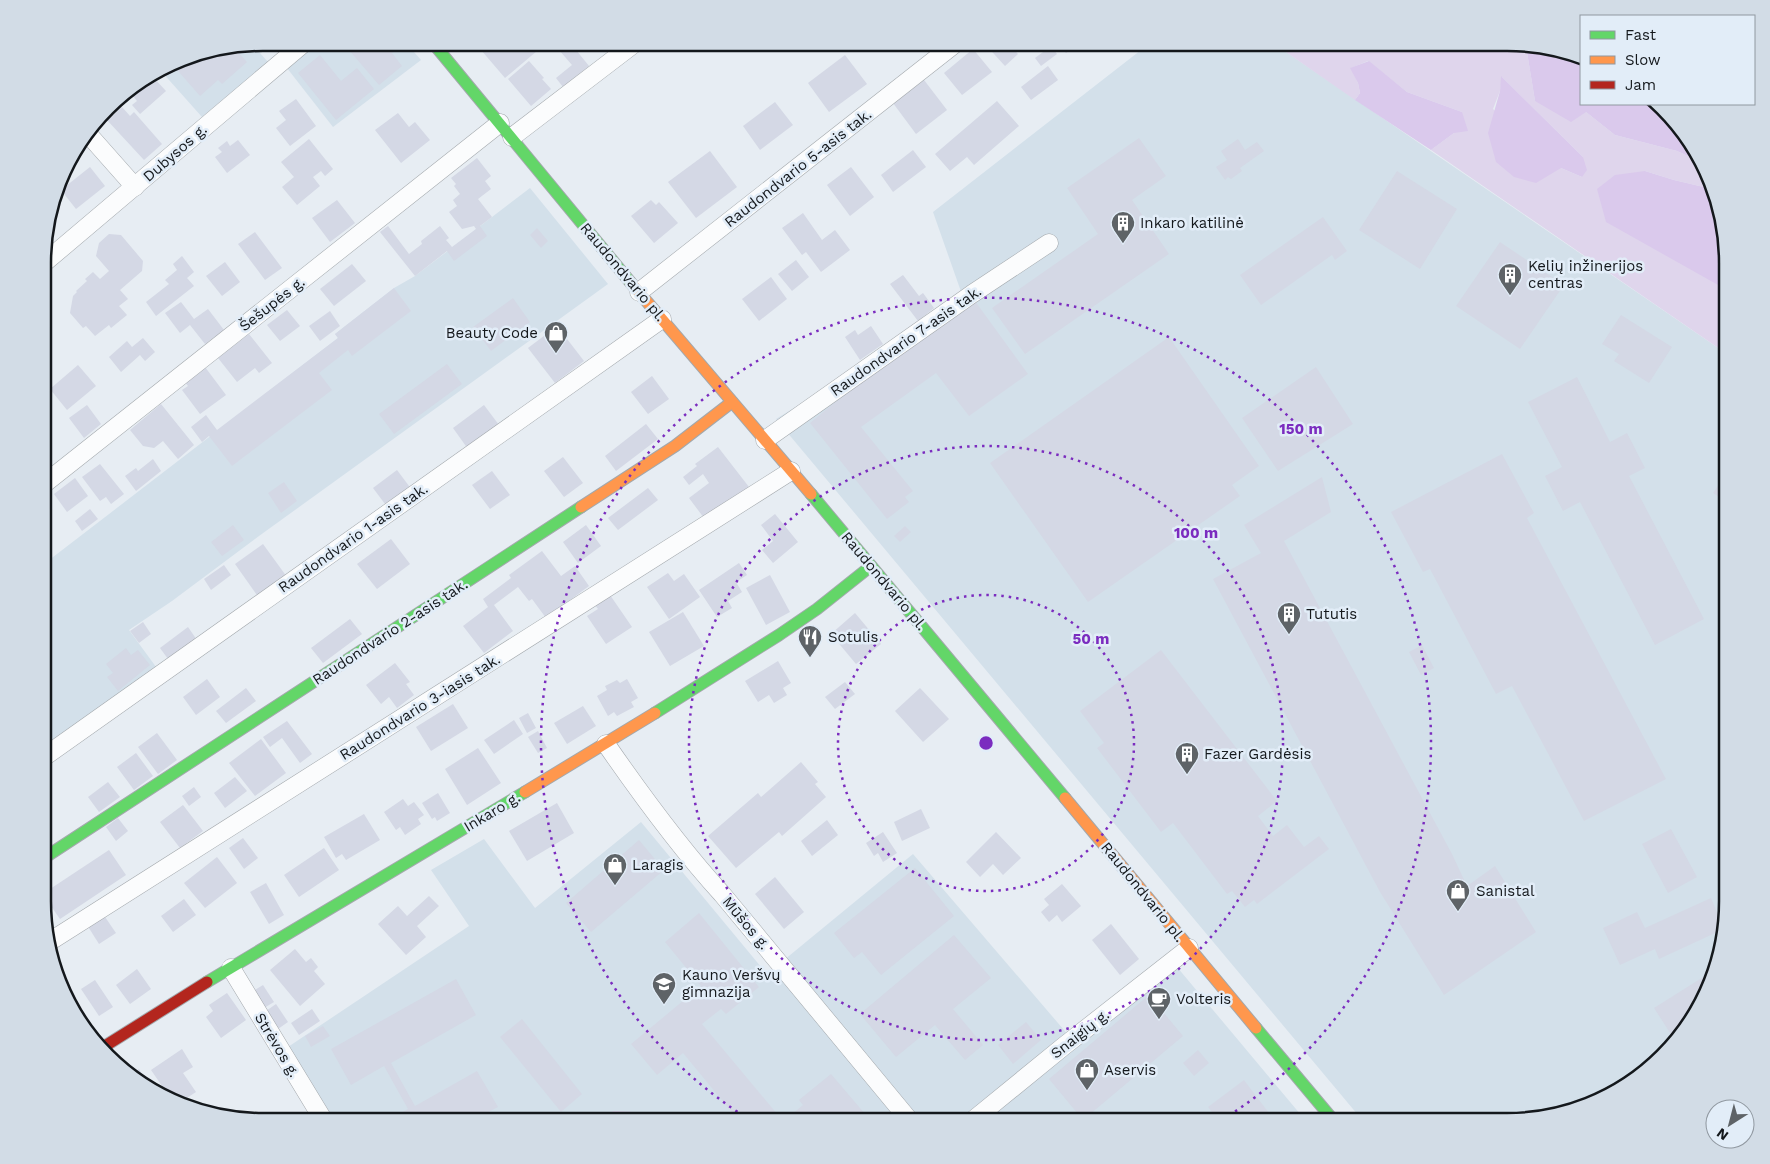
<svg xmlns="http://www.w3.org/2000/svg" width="1770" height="1164" font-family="'Work Sans',sans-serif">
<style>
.built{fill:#d3e0ea}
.green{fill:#dfd5ec;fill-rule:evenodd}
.forest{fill:#dac9ec}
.building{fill:#d4d8e5}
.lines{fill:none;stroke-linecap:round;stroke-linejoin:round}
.street-casing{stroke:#a3a8ac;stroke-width:19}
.fast-casing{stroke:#a3a8ac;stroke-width:13}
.slow-casing{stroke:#a3a8ac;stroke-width:13}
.jam-casing{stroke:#a3a8ac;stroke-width:13}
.street{stroke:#fbfcfd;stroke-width:18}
.fast{stroke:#63d668;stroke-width:11}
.slow{stroke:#ff974d;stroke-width:11}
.jam{stroke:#b3261e;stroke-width:11}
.ring{fill:none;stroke:#7b2cbf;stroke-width:2.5;stroke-dasharray:2.5 5}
.labels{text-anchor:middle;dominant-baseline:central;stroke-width:5;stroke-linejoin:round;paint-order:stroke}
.street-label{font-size:15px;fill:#14181c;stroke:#e2edf8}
.poi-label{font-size:15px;fill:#14181c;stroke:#e2edf8;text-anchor:start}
.rim{fill:none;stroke:#14181c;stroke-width:2.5}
.centre{fill:#7b2cbf;stroke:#e2edf8;stroke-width:2.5}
.ring-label{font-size:15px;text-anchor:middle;font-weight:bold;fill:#7b2cbf;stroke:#e2edf8;stroke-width:5;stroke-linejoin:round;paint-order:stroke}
</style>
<rect width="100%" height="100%" fill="#e7edf3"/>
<g class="built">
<polygon points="319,43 406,43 421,60 333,127 287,68"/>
<polygon points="1150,43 1273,43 1727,354 1727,915 1716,971 1690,1023 1617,1092 1521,1121 1363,1121 776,419 965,303 933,212"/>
<polygon points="253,45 268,62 202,117 161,71 179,59"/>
<polygon points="530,188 608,284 259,536 172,601 129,630 159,671 44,752 44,564 338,338 335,334 394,288 415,276"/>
<polygon points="641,822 767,974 913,854 1076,1044 1177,967 1306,1121 318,1121 276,1055 469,926 431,870 484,839 535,908"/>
</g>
<g class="green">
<path d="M1273,43h234l19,3 9,55 51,11 29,23 62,16 24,11 7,26 -34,-8 -29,-9 77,117 5,2v64l-296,-204 23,-17 8,-21 -55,-20 -39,-31 -17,7 7,15 2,10 -5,7zM1502,77l81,80 -1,20 -21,-9 -68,-59 7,-18z"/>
<polygon points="615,1111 634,1112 654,1121 586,1121 593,1117"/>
</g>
<g class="forest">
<polygon points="1526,46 1581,56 1581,104 1652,104 1698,153 1701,162 1677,151 1615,135 1586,112 1571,122 1535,101"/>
<polygon points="1369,61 1407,92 1462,112 1468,131 1454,133 1431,150 1355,100 1360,93 1358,83 1350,68"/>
<polygon points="1501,76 1583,157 1587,170 1582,177 1561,168 1536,183 1514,177 1496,162 1488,133 1500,91"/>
<polygon points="1645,171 1674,180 1708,188 1727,249 1727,290 1606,222 1597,189 1615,175"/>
</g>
<g class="building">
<polygon points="343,43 386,43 394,52 392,53 402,66 379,85"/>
<polygon points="475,43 530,43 537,51 505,78"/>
<polygon points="553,43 575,43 572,45 589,66 563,87 556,78 572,65"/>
<polygon points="984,43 1008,43 1018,54 1005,66"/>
<polygon points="1058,43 1080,43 1066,53"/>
<polygon points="1051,46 1057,54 1041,66 1035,58"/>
<polygon points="234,48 247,62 222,84 218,80 200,96 172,64 179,59"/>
<polygon points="973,49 992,72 962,95 944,73"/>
<polygon points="320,55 341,81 357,68 374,89 336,120 298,73"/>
<polygon points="845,55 867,84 829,112 808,83"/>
<polygon points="529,61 544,78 542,79 551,89 531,106 508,79"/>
<polygon points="1048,66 1058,80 1031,100 1021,87"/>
<polygon points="152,76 166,91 140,114 132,105 137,101 129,91"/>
<polygon points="924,80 947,110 916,134 893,103"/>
<polygon points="296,99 316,126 290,146 276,128 286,120 279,111"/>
<polygon points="997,101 1019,126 974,165 967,157 950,171 935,154"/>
<polygon points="775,102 793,125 760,150 743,126"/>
<polygon points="122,107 130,116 134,112 162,144 144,160 107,120"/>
<polygon points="398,113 409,127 415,122 430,140 401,163 375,130"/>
<polygon points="1139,138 1166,176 1132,200 1169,254 1025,354 992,308 1098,234 1067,188"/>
<polygon points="309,139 333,169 325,176 321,171 313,177 320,186 297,205 282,187 294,177 281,162"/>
<polygon points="1238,139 1245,150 1257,142 1264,151 1240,168 1242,171 1231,179 1228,177 1225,180 1216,167 1227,160 1221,151"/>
<polygon points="238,140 250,155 227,173 215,157 222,152 218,148 227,141 230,146"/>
<polygon points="913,150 926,167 893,192 881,175"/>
<polygon points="710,151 737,187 696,218 668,182"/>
<polygon points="73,156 76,160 64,171 65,166"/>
<polygon points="477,158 491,176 485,181 491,189 478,199 492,217 480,226 487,236 454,261 447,251 415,276 380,232 388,226 409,254 422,244 421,241 440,226 449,238 446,240 452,247 476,229 474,226 462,229 449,212 457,206 453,200 460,194 454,186 456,184 451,178"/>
<polygon points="90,167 105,186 76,209 61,190"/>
<polygon points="851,167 874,197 850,216 827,185"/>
<polygon points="1397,171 1457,209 1420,269 1359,230"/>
<polygon points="337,200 355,223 330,242 312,218"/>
<polygon points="651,200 656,205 659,202 678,223 654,243 631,216"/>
<polygon points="803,213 822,240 835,230 850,250 821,272 806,252 802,255 782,228"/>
<polygon points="1323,217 1347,251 1335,260 1332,255 1261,305 1240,275"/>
<polygon points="537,228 548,241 541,248 530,235"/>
<polygon points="255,232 282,268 265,280 238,244"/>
<polygon points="109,234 121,235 143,261 142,271 120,290 128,299 119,306 127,315 111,328 109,325 95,336 86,326 83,328 70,313 73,296 77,292 76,291 87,281 85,279 93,272 100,279 109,271 96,256 99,243"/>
<polygon points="1500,242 1564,285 1520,349 1456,306"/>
<polygon points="182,256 194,272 187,278 194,286 156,316 146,302 169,284 165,280 177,270 173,264"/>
<polygon points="796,260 809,277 792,291 778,274"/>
<polygon points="225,262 240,282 222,296 206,276"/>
<polygon points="352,264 366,281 334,306 320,289"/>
<polygon points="903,275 919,296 923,293 934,308 918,321 890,284"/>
<polygon points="771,277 787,299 759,321 742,299"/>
<polygon points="394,288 411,311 352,356 348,350 319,373 332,390 232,466 209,436 202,442 191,427 206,415 217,430 338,338 335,334"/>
<polygon points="513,298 530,322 491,351 473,327"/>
<polygon points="975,301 1028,374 969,416 936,373 861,427 913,491 905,497 909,502 887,519 810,423 839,399 837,396"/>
<polygon points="181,302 194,319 208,309 224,330 205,344 190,325 180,333 165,313"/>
<polygon points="287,310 300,326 280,341 267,325"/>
<polygon points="330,311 340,326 320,341 309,326"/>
<polygon points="1621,315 1672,347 1649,383 1614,361 1619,354 1602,344"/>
<polygon points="557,326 584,361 555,383 528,348"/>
<polygon points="871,326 883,344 860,360 845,337 855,330 858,335"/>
<polygon points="249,334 272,363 259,373 255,368 237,382 218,358"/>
<polygon points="1169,337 1259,466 1232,485 1240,496 1088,602 990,463"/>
<polygon points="143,338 155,352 145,361 140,355 121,372 109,357 127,341 132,347"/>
<polygon points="447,364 462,384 394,434 379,414"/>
<polygon points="78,365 96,386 67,410 50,389"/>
<polygon points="205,367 226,395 200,414 182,390 188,386 185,382"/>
<polygon points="1316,367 1353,424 1278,471 1242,418"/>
<polygon points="652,376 669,399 648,414 631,392"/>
<polygon points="1577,377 1610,442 1627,433 1645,468 1629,476 1704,619 1655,645 1580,502 1563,511 1545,476 1562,467 1528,402"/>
<polygon points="161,404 194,445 178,459 163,441 154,448 143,446 130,430"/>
<polygon points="87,405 101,424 84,438 69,418"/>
<polygon points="484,405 499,425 468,449 453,428"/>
<polygon points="646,424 658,439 616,471 605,456"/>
<polygon points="718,447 749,487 704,518 689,498 709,483 703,474 689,485 683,477 697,466 695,464"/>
<polygon points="1502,454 1534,513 1527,518 1666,779 1584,821 1512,686 1496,694 1430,569 1423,572 1391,512"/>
<polygon points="563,457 583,483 564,497 544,471"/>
<polygon points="153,459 161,471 136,491 125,476 136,468 138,471"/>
<polygon points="100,464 124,494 111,504 106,497 100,501 82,477"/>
<polygon points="397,470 412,490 388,508 373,488"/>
<polygon points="492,471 510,495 490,509 472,485"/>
<polygon points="1727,472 1727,502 1713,493"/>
<polygon points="1322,477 1331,512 1284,541 1452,854 1467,886 1495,866 1536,932 1444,995 1380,892 1213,579 1261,553 1244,525"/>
<polygon points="75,478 88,496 67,512 54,494"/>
<polygon points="284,482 297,501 281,513 268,493"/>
<polygon points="648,488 658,500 618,530 608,518"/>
<polygon points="90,509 98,519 82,531 75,521"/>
<polygon points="775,514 798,542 773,563 762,550 773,541 761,525"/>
<polygon points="233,525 244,540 222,556 211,542"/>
<polygon points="586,525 601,546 578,563 563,542"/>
<polygon points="905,526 911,532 900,542 894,536"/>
<polygon points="391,539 410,564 377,589 357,564"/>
<polygon points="263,544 287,577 259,598 235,564"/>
<polygon points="542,551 561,576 575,566 589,586 546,618 532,599 529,601 518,587 494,605 513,631 484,653 463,626 488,607 483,599 511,578 509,575"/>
<polygon points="739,563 747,575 736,582 742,592 728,601 732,608 717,617 699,590"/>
<polygon points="224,565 231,575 211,590 204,579"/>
<polygon points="668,573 674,581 684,574 700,597 669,619 647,587"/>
<polygon points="770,575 790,612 766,625 746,588"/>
<polygon points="610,595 632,627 606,644 587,616 598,609 595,605"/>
<polygon points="683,612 704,646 670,666 649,632"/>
<polygon points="855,613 881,644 856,664 831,634"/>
<polygon points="350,619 362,634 323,663 311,648"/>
<polygon points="143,622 151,634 139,643 130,631"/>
<polygon points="188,627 199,643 171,663 160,648"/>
<polygon points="1422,645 1434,668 1421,675 1409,652"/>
<polygon points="126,648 131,655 138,650 150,665 118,691 107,677 113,673 106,664"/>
<polygon points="1161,650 1277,801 1258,816 1273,836 1287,825 1304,847 1319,836 1329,849 1257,904 1254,900 1245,907 1232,891 1227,894 1173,823 1161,832 1097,748 1104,743 1080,711"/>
<polygon points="778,661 791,683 783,688 787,695 774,703 769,695 758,702 745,681"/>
<polygon points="395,663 410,682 406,684 414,695 397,708 389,697 381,704 366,685"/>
<polygon points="207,679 220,697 196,715 183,697"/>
<polygon points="627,679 638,698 631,702 634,707 617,716 614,712 608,716 597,696 607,690 605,686 617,680 620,683"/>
<polygon points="845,682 855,694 835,709 825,697"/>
<polygon points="246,688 256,701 226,723 216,711"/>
<polygon points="920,688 949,719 923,742 895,711"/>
<polygon points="453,704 468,728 431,751 416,727"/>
<polygon points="583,706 596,726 567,744 554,723"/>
<polygon points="528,713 536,728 527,733 519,718"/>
<polygon points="514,720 523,734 494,754 484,740"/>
<polygon points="287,721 312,754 300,763 282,738 270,747 263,737"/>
<polygon points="538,731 547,748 538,753 528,737"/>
<polygon points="157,733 177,760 158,774 138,747"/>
<polygon points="261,739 286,773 255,796 229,763"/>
<polygon points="478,748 501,783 467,805 445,769"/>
<polygon points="136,753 153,776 134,790 117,767"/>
<polygon points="801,762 818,782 815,784 826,797 782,836 779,832 736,868 708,836 758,793 761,797"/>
<polygon points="235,777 247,791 225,808 214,793"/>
<polygon points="108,782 120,797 99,812 88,797"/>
<polygon points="194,787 201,797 189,806 182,796"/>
<polygon points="44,788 51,797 44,802"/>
<polygon points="438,793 450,813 437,821 435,817 432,819 422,803"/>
<polygon points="403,799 408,806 414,802 424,815 418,819 421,824 405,835 400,827 396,830 384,812"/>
<polygon points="557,803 574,833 527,861 509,831"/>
<polygon points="183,805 203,831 180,848 160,822"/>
<polygon points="921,809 930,828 902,841 894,822"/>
<polygon points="364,814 380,840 346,860 342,854 336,858 324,837"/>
<polygon points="118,818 128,831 116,841 106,827"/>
<polygon points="827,820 838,835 812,856 801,841"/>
<polygon points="1671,829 1697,877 1668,893 1642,844"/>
<polygon points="883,832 897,853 883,862 878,853 874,856 866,843"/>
<polygon points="996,832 1021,858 1003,875 993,864 980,877 966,862"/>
<polygon points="243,838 258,858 244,869 229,848"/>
<polygon points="639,840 664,870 591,932 566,903"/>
<polygon points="324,848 339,870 299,897 284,875"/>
<polygon points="109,850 126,875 60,919 44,896 44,893"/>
<polygon points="217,857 237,883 205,908 184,883"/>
<polygon points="915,868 954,916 881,975 862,952 854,958 834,933"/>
<polygon points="775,877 804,912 784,929 755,894"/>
<polygon points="266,883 284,915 269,924 250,892"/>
<polygon points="1062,884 1081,906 1062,922 1057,915 1049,922 1041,912 1049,905 1044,899"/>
<polygon points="429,896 439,906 417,926 426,937 406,955 378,924 398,906 407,916"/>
<polygon points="1711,898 1724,929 1659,959 1655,949 1620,965 1603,928 1637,912 1645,928"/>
<polygon points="184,899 196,915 173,932 161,916"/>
<polygon points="699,913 759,987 726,1014 721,1009 702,1024 783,1121 739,1121 683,1053 657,1075 631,1044 701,986 665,942"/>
<polygon points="103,914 116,933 99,944 87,925"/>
<polygon points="1111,924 1139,959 1120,975 1092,940"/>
<polygon points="954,935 991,978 953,1009 983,1045 965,1060 935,1025 896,1057 860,1014"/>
<polygon points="295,949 306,962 311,958 318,967 314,971 325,984 300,1006 270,970"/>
<polygon points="137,969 151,989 130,1004 116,985"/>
<polygon points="1716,969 1690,1023 1674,1039 1654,1008"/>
<polygon points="456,979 476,1015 391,1063 415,1106 477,1071 498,1107 471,1121 406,1121 401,1113 408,1109 384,1066 351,1085 331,1049"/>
<polygon points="95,980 113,1007 99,1016 81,989"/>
<polygon points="263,985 274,1002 264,1008 253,991"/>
<polygon points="227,993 246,1020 221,1038 206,1017 213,1011 209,1005"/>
<polygon points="1149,995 1183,1036 1083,1120 1049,1079"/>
<polygon points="276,1004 288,1022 278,1029 266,1011"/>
<polygon points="312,1009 320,1021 299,1035 291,1023"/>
<polygon points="522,1019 582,1094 561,1112 500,1037"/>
<polygon points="1026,1022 1041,1040 1013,1064 998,1045"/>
<polygon points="323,1026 330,1036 311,1047 305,1036"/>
<polygon points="182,1049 193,1067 183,1073 196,1092 179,1103 171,1099 151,1070"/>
<polygon points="1198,1050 1209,1063 1194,1076 1183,1063"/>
<polygon points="139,1069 151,1089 141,1084 131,1074"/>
<polygon points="831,1074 871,1121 784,1121 803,1105 799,1100"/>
<polygon points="1244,1080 1275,1121 1219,1121 1208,1107"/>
</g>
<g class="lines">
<g class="street-casing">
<g id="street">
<polyline points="89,135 135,187"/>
<polyline points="512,137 635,43"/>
<polyline points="44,263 304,43"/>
<polyline points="639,292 956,43"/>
<polyline points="765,440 972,294 1049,243"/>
<polyline points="44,484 500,123"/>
<path d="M606,744c36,52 73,103 116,150l188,227"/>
<polyline points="44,757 662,319"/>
<polyline points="49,942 791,471"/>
<polyline points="231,968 324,1121"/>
<polyline points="972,1121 1064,1046 1189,948"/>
</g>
</g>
<g class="fast-casing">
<g id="fast">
<polyline points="433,43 631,283"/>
<polyline points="811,494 1065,798"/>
<polyline points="655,713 779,635 817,609 871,566"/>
<polyline points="44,858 581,507"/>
<polyline points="207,982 525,792"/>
<polyline points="1256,1028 1334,1121"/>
</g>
</g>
<g class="slow-casing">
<g id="slow">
<polyline points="631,283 811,494"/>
<polyline points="581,507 675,446 732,402"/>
<polyline points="525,792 655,713"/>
<polyline points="1065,798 1256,1028"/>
</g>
</g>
<g class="jam-casing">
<polyline id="jam" points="105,1046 207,982"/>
</g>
<use href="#street" class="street"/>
<use href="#fast" class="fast"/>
<use href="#slow" class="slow"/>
<use href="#jam" class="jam"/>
</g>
<g class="ring">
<circle cx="986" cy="743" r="148"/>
<circle cx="986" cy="743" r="297"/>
<path d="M750 1120A445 445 0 1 1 1222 1120"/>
</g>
<defs>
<g id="building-pin" transform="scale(1.25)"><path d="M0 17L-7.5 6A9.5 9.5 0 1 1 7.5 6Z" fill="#5e6367" stroke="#e2edf8"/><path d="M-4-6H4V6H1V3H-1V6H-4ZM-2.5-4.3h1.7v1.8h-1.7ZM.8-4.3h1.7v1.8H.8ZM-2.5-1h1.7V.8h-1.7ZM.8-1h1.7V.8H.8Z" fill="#fff"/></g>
<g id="shop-pin" transform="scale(1.25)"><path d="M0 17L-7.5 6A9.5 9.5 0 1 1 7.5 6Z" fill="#5e6367" stroke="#e2edf8"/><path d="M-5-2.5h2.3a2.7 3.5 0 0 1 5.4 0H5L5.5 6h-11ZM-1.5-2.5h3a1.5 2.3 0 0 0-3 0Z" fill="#fff"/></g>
<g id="restaurant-pin" transform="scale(1.25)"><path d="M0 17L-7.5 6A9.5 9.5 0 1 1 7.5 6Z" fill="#5e6367" stroke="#e2edf8"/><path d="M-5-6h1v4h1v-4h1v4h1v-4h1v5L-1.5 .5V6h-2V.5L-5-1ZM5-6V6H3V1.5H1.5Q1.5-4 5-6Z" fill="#fff"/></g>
<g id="school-pin" transform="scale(1.25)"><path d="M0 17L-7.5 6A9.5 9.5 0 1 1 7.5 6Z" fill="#5e6367" stroke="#e2edf8"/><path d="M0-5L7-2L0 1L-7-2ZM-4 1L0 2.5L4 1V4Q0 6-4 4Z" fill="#fff"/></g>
<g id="cafe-pin" transform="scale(1.25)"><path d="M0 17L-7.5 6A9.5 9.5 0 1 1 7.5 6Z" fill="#5e6367" stroke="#e2edf8"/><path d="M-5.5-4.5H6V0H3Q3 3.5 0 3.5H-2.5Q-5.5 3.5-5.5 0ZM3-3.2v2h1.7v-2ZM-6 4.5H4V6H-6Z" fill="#fff"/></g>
</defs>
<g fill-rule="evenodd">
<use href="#building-pin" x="1123" y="223"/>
<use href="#building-pin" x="1510" y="275"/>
<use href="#shop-pin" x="556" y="333"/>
<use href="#building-pin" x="1289" y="614"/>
<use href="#restaurant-pin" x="810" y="637"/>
<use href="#building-pin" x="1187" y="754"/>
<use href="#shop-pin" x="615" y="865"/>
<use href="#shop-pin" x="1458" y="891"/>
<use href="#school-pin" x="664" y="984"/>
<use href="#cafe-pin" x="1159" y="999"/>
<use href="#shop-pin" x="1087" y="1070"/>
</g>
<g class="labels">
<g class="street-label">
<text transform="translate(175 153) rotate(-41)">Dubysos g.</text>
<text transform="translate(798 168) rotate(-38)">Raudondvario 5-asis tak.</text>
<text transform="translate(623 272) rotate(50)">Raudondvario pl.</text>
<text transform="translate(272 304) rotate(-38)">Šešupės g.</text>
<text transform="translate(906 341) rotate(-35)">Raudondvario 7-asis tak.</text>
<text transform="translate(353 538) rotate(-35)">Raudondvario 1-asis tak.</text>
<text transform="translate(884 581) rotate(50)">Raudondvario pl.</text>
<text transform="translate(390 632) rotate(-33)">Raudondvario 2-asis tak.</text>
<text transform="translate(420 707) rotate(-32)">Raudondvario 3-iasis tak.</text>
<text transform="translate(492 812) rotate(-31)">Inkaro g.</text>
<text transform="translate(1143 892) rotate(51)">Raudondvario pl.</text>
<text transform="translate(746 923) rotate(50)">Mūšos g.</text>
<text transform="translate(1080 1034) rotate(-38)">Snaigių g.</text>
<text transform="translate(277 1045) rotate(59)">Strėvos g.</text>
</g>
<g class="poi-label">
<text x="1140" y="223">Inkaro katilinė</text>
<text x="1528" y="266">Kelių inžinerijos<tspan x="1528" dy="17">centras</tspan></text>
<text x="538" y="333" text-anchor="end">Beauty Code</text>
<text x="1306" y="614">Tututis</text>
<text x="828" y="637">Sotulis</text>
<text x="1204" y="754">Fazer Gardėsis</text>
<text x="632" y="865">Laragis</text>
<text x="1476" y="891">Sanistal</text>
<text x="682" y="975">Kauno Veršvų<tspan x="682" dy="17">gimnazija</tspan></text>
<text x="1176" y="999">Volteris</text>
<text x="1104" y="1070">Aservis</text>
</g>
</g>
<path d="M0 0H1770V1164H0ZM263 51H1507A212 212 0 0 1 1719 263V901A212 212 0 0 1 1507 1113H263A212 212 0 0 1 51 901V263A212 212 0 0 1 263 51Z" fill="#d2dce6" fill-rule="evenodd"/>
<path class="rim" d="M263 51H1507A212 212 0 0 1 1719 263V901A212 212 0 0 1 1507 1113H263A212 212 0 0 1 51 901V263A212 212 0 0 1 263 51Z"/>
<circle cx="986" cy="743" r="8" class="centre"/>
<g class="ring-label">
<text x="1301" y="434">150 m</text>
<text x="1196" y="538">100 m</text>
<text x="1091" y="644">50 m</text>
</g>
<rect x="1580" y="15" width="175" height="90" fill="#e2edf8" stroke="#9098a0"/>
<rect x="1590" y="31" width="25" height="8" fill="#63d668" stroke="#9098a0"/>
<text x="1625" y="40" font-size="15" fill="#14181c">Fast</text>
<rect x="1590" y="56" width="25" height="8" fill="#ff974d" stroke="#9098a0"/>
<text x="1625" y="65" font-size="15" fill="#14181c">Slow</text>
<rect x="1590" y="81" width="25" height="8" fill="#b3261e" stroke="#9098a0"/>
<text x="1625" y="90" font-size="15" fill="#14181c">Jam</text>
<g transform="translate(1730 1124) rotate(216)"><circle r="24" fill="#e2edf8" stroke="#9098a0"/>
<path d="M0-4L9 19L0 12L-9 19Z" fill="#5e6367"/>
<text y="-8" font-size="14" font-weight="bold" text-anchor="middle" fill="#14181c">N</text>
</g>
</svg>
